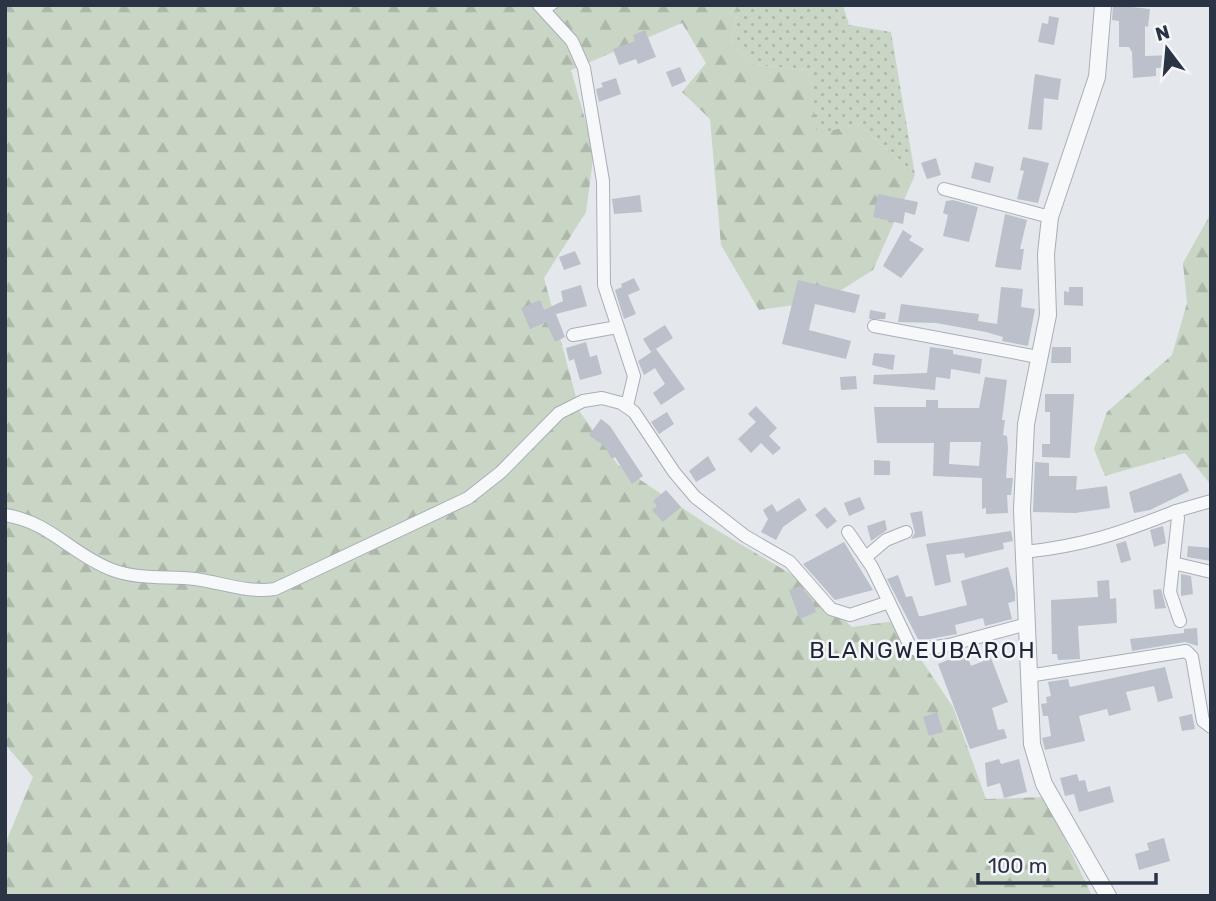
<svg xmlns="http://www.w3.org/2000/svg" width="1216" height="901" font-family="Rubik,sans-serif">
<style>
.grass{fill:url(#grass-dots)}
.forest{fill:url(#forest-firs)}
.building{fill:#bbc0ca;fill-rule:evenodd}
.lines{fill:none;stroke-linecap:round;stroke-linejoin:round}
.service-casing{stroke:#a9aeb7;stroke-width:8}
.minor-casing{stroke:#a9aeb7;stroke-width:14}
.tertiary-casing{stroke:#a9aeb7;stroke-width:18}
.service{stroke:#f7f8fa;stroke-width:6}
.minor{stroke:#f7f8fa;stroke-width:12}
.tertiary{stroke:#f7f8fa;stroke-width:16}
.labels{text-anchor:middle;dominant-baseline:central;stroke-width:5;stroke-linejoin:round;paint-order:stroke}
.quarter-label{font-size:23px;letter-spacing:2px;fill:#1d2536;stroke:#f4f6f9}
</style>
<defs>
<pattern id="grass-dots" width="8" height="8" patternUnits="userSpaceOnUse" patternTransform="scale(1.75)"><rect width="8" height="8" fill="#c9d6c5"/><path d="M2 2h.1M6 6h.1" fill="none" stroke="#adb8ab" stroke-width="1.8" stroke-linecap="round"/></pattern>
<pattern id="forest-firs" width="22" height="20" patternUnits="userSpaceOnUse" patternTransform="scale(1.75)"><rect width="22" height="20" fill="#c9d6c5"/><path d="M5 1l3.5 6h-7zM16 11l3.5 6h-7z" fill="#adb8ab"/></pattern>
</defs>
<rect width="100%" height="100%" fill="#e4e7ec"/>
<polygon class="grass" points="739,5 843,5 849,25 891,32 915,175 858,124 816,135 809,70 755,65 731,43"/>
<g class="forest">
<polygon points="5,5 739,5 731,43 755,65 809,70 817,134 858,124 915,175 873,270 824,301 759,310 721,245 710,119 682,92 706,63 682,23 571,70 594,151 586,212 544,278 580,412 618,465 705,523 801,580 852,627 895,621 953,707 986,799 1045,797 1092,896 5,896 5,844 33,777 5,744"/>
<polygon points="1211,213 1211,485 1185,453 1105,476 1094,449 1107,412 1172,355 1187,303 1183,263"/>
</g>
<g class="building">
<polygon points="1113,5 1150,9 1148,27 1145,26 1145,56 1176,55 1177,67 1156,68 1156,76 1133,78 1132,52 1129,47 1119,47 1119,21 1112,20"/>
<polygon points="1049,16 1059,18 1054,45 1038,42 1042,23 1048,24"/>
<polygon points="645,30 656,57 638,64 636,59 619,65 613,49 635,41 633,35"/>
<polygon points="680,67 686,81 672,87 666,72"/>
<polygon points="1035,74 1061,79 1058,100 1044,98 1042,130 1028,129"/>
<polygon points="616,78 621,94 599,102 596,89 603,87 601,83"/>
<polygon points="1023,157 1049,163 1038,203 1017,199 1024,171 1020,170"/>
<polygon points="936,158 941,175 927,179 921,163"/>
<polygon points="975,162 994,167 990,183 971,178"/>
<polygon points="878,194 918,202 915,215 905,212 903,224 873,217"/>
<polygon points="640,195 642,212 614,214 612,199"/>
<polygon points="953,200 978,207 969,242 943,236 948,215 943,213 946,201"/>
<polygon points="1005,214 1027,220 1020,249 1024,249 1021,270 995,267"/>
<polygon points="903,230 912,236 909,240 924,249 901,278 883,266"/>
<polygon points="575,251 581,264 564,270 559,257"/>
<polygon points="634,278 640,290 628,295 636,314 624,319 615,290 622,287 621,284"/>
<polygon points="798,280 860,295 855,313 815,304 809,330 851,341 846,359 782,344"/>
<polygon points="581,285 587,306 556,314 565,337 555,342 546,322 530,329 521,308 540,300 544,310 563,301 561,291"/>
<polygon points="1001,287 1023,289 1021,307 1035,309 1028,346 1002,341 1003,337 986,332 936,323 898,322 901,304 979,314 978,321 997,324"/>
<polygon points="1069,287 1083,287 1083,306 1064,305 1064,291 1069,292"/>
<polygon points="870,310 886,313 885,319 869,319"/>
<polygon points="665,325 673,338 651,352 643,339"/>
<polygon points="586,342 590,357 597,355 602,374 580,380 574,359 569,361 566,348"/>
<polygon points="930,347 953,350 953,354 982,359 980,374 951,369 950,379 936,377 935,390 873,384 874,375 927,373"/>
<polygon points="1052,347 1071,347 1071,363 1051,363"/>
<polygon points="656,349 685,389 661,405 653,393 665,384 655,368 644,375 638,361"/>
<polygon points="874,353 895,355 893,370 872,365"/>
<polygon points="856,376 857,389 841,390 840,377"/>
<path d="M985,377l22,3 -5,40h3l-2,15 4,1 1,12 -2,30h7l-2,17h-4l1,18 -22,1v-6l-4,1v-31l-49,-2 1,-33h-57l-3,-36h52v-7h12v8h41zM950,442h31l-2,24 -30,-2z"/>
<polygon points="1045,394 1074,394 1070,458 1042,457 1042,444 1050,444 1050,412 1045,412"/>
<polygon points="756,406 777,428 769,436 781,448 773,455 761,443 751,453 738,439 756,422 748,414"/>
<polygon points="667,412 674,424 659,434 651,422"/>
<polygon points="601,419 610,426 643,476 632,484 615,457 612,459 604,446 589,435"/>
<polygon points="708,456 716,470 696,482 689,471"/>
<polygon points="874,460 890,461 890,475 874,475"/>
<polygon points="1035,462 1049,463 1049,476 1077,476 1076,490 1107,486 1110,508 1075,513 1033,512"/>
<polygon points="1181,473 1189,491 1150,510 1134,513 1129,492"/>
<polygon points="666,490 681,507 663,522 652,510 657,506 653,501"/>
<polygon points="860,497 865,509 849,516 844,503"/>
<polygon points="799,498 807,510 783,527 776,540 761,532 768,519 763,510 772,504 777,512"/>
<polygon points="825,507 837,521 827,529 815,515"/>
<polygon points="922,511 926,536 911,539 915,533 910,513"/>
<polygon points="885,520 887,530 871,541 867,526"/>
<polygon points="1163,526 1166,543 1154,547 1150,530"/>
<polygon points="1011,531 1013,541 1003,543 1004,549 965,558 964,553 946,555 951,582 935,586 926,544"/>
<polygon points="1126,541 1131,560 1121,563 1116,544"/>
<polygon points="844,542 873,590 835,600 803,564"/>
<polygon points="1188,546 1211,548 1211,561 1187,557"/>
<polygon points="1008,567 1015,593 1015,601 1008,603 1012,619 985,626 983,618 955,625 957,634 919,641 887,579 898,575 906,597 912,596 919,616 923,616 967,605 961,581"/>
<polygon points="1181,574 1191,576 1193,594 1181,596"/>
<polygon points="1109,580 1110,599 1116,598 1117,623 1078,626 1080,659 1058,660 1057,654 1052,654 1051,600 1098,597 1097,581"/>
<polygon points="800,586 812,600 816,612 800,619 789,590"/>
<polygon points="1161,589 1166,608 1155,609 1153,590"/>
<polygon points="1197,628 1198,646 1185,642 1132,651 1130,639 1184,633 1184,629"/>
<polygon points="966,653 971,666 991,658 1008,702 992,708 998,730 1004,729 1007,738 970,749 938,664"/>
<polygon points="1165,667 1173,698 1158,702 1154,686 1126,692 1131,710 1109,716 1107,709 1079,716 1085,741 1045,750 1042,738 1051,736 1048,716 1043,716 1041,704 1047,703 1046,697 1051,696 1048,682 1068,679 1070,687"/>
<polygon points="937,712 943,732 929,736 923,717"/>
<polygon points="1192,714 1195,729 1182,731 1179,717"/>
<polygon points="999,759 1001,764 1019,759 1027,792 1004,798 1000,783 987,787 985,763"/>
<polygon points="1077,774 1079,781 1085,780 1088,792 1110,786 1114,802 1079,812 1074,794 1065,796 1060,778"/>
<polygon points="1164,838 1170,861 1139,870 1135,854 1149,850 1147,843"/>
</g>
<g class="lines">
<g class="service-casing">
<polyline id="service" points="545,12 555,5"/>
</g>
<g class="minor-casing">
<g id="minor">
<polyline points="539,5 572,41 584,68 603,181 604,285 634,376 627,406"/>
<polyline points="944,189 1050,217"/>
<polyline points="874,326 1038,357"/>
<polyline points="573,335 617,327"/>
<polyline points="1176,511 1211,501"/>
<path d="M5,515c45,7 65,38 105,54 27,11 57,7 85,10 28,4 52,14 80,10l193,-91 33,-26 58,-59 24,-12 19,-3 19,5 13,9 40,60 21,25 50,39 45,26 41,47 19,6 39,-13 20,42 7,6 33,-5 78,-21"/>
<polyline points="848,532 872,567 889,602"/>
<path d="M1024,552c59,-6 97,-19 152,-41l2,7 -8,74 10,29"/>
<polyline points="866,557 886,540 906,532"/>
<polyline points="1173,563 1211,572"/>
<polyline points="1028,676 1186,651 1192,657 1203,721 1211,727"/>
</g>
</g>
<g class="tertiary-casing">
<polyline id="tertiary" points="1103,5 1097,77 1050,217 1046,254 1048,315 1026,424 1022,510 1032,744 1044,784 1108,896"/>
</g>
<use href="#service" class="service"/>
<use href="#minor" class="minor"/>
<use href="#tertiary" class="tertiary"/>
</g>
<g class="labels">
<g class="quarter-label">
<text x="923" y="650">BLANGWEUBAROH</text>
</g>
</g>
<rect width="1216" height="901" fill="none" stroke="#2b3445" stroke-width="14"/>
<g transform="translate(1167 49) rotate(344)" stroke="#f4f6f9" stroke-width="5" paint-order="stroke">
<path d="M0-5L12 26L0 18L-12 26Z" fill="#2b3445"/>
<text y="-10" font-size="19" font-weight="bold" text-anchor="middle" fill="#2b3445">N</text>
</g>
<path d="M978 873v10h178v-10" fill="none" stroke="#2b3445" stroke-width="3.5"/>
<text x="988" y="873" font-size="21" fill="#2b3445" stroke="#f4f6f9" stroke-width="5" paint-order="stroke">100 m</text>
</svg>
